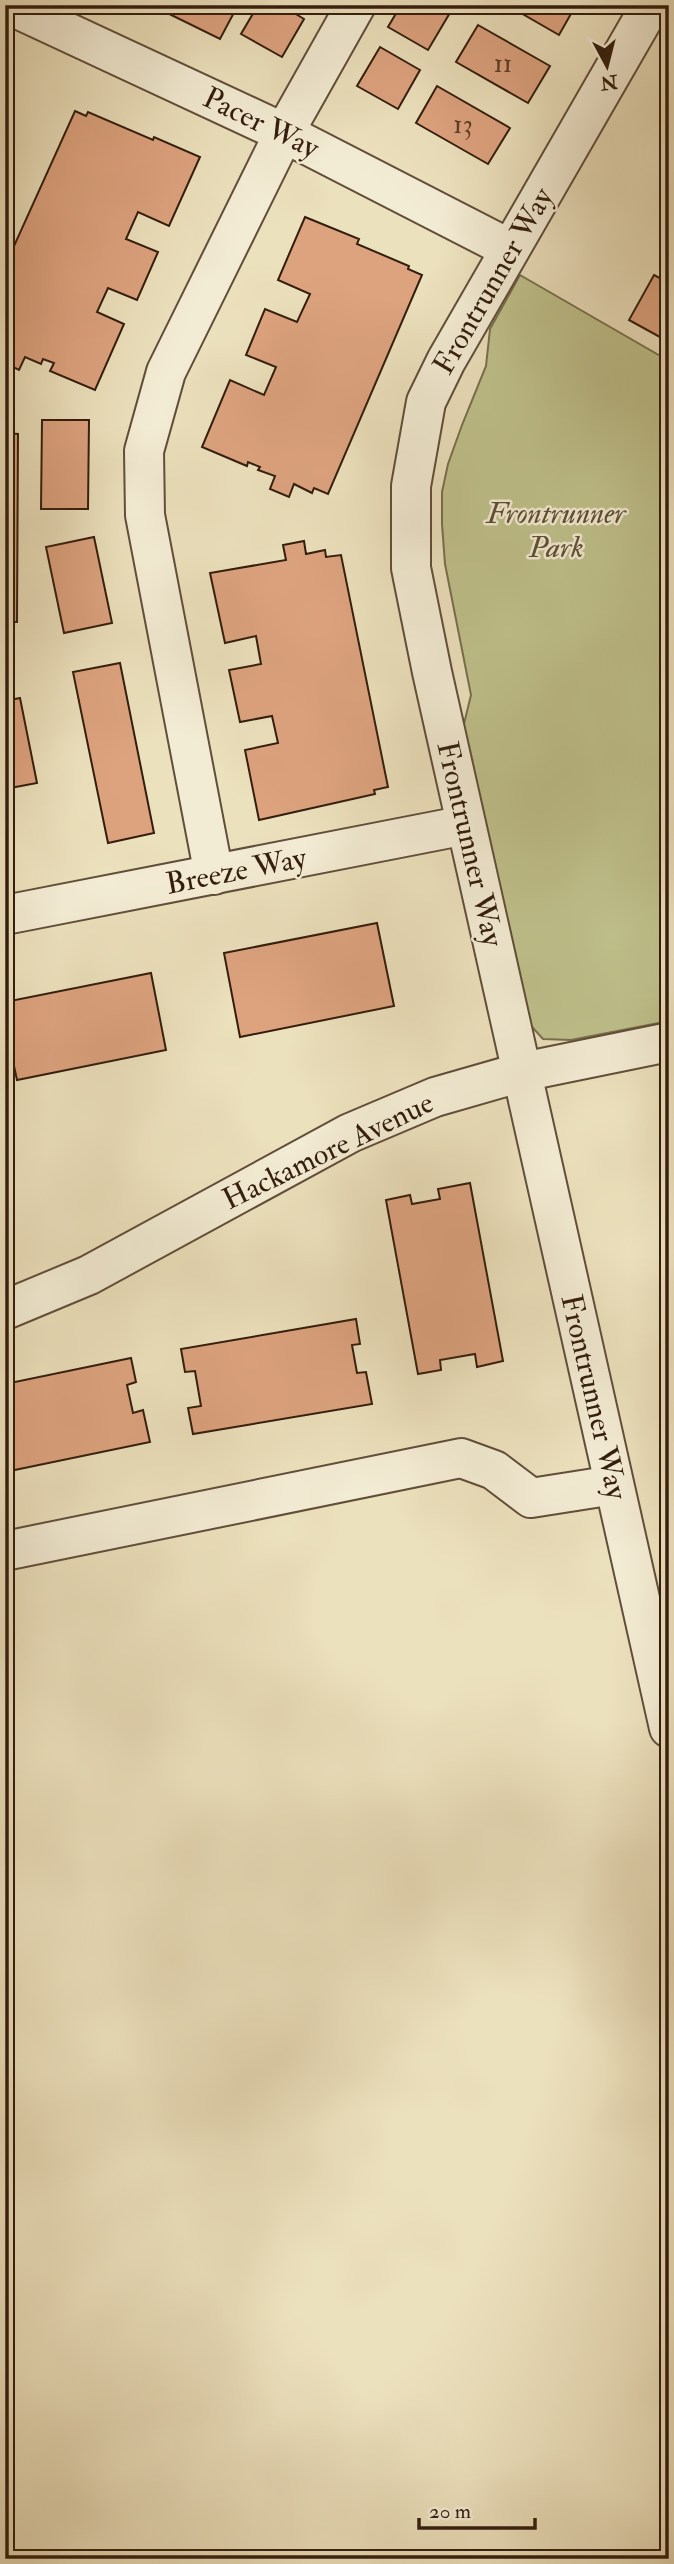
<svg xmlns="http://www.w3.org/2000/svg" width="674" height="2564" font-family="'IM FELL Double Pica',serif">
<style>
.green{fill:#bfc18c;stroke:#796f4d;stroke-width:2}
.building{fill:#dda37f;stroke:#331d0e;stroke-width:2}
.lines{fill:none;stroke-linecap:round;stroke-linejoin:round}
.minor-casing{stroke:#614e3a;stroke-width:42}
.minor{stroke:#f3ecd4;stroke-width:38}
.labels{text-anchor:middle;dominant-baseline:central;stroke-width:5;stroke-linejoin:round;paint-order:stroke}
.number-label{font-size:26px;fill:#5e3e2a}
.street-label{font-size:30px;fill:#331d0e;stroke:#f3ecd4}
.park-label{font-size:30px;font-style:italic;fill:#5d4e34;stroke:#f3ecd4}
</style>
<rect width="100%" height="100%" fill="#ece1bd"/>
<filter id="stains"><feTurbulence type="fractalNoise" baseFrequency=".00286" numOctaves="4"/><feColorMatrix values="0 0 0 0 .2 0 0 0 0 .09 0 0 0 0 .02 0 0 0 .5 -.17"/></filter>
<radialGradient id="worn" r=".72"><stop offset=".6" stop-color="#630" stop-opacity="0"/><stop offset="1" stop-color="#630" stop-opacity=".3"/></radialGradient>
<polygon class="green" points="520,275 669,361 669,1021 571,1040 543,1039 523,1017 462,732 471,695 445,564 442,524 442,492 448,464 462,425 486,366 490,329"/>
<g class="building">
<polygon points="151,5 238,5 220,39"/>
<polygon points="258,5 281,5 304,19 282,57 241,34"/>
<polygon points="401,5 441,5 451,11 428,50 388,27"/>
<polygon points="507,5 576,5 559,35"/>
<polygon points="478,25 550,66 528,103 456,62"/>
<polygon points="380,47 420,70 398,109 357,86"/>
<polygon points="437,86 510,128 488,164 416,123"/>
<polygon points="75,111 86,116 88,112 153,140 154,137 200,157 169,226 138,212 126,239 158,252 137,300 108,288 97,312 124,324 95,390 50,371 54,363 43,359 41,364 25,357 19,370 5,363 5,266"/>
<polygon points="305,217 359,239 357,244 409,266 408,269 422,275 328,494 314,488 312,493 294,484 289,497 270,489 275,476 258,470 260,467 248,462 247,466 202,447 230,380 264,395 276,367 246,355 265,309 297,322 310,294 278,280"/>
<polygon points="669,235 669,254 661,250"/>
<polygon points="654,275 669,283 669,342 629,320"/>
<polygon points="42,420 89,420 88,509 41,509"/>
<polygon points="5,433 18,434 17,622 5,622"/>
<polygon points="94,537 112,623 64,633 46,547"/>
<polygon points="304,541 306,554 325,550 326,557 341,555 388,787 374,790 375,794 259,820 245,750 278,743 272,716 240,722 229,670 261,664 256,636 225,643 210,573 286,560 283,545"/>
<polygon points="120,663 154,833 108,843 73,672"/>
<polygon points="20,698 37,783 5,789 5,701"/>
<polygon points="377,923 394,1006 240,1037 224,953"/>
<polygon points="151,973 166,1050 17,1080 5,1024 5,1002"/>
<polygon points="470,1183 503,1361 477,1367 475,1354 440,1360 441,1370 418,1374 386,1200 410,1195 412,1204 440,1199 438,1189"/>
<polygon points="356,1319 360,1344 352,1345 357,1373 366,1372 372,1404 193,1434 188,1408 201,1406 195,1371 185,1372 181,1349"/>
<polygon points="131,1358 136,1382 127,1385 133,1413 143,1410 150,1442 5,1472 5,1384"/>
</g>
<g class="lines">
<g class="minor-casing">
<g id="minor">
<polyline points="9,5 284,133 510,249"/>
<polyline points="651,5 446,361 426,402 411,486 411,568 432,672 669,1728"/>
<polyline points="214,875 145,515 144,451 166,372 284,133 356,5"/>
<polyline points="5,915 466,825"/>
<polyline points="5,1310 89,1275 350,1133 435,1097 522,1072 669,1042"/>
<polyline points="5,1551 461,1458 494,1470 531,1498 614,1485"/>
</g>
</g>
<use href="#minor" class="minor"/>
</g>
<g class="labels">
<g class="number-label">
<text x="503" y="64">11</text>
<text x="463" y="125">13</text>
</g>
<g class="street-label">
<text transform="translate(261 123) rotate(26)">Pacer Way</text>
<text transform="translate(493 281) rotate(-60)">Frontrunner Way</text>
<text transform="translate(470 844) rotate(77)">Frontrunner Way</text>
<text transform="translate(236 871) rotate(-11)">Breeze Way</text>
<text transform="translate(328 1151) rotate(-26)">Hackamore Avenue</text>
<text transform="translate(594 1397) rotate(77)">Frontrunner Way</text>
</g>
<g class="park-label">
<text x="556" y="513">Frontrunner<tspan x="556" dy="34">Park</tspan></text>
</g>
</g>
<rect width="674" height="2564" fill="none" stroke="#ece1bd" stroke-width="28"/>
<rect x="7" y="7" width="660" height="2550" fill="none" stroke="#331d0e" stroke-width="3.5"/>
<rect x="14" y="14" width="646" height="2536" fill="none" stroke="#331d0e" stroke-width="2"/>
<g transform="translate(607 66) rotate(173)" stroke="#f3ecd4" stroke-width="5" paint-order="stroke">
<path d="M0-5L12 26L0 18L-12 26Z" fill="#331d0e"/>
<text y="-10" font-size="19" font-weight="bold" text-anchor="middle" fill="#331d0e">N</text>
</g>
<path d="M419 2518v10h116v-10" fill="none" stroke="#331d0e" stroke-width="3.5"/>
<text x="429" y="2518" font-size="21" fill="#331d0e" stroke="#f3ecd4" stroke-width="5" paint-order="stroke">20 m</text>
<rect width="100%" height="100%" filter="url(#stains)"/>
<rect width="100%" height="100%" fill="url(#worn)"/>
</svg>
